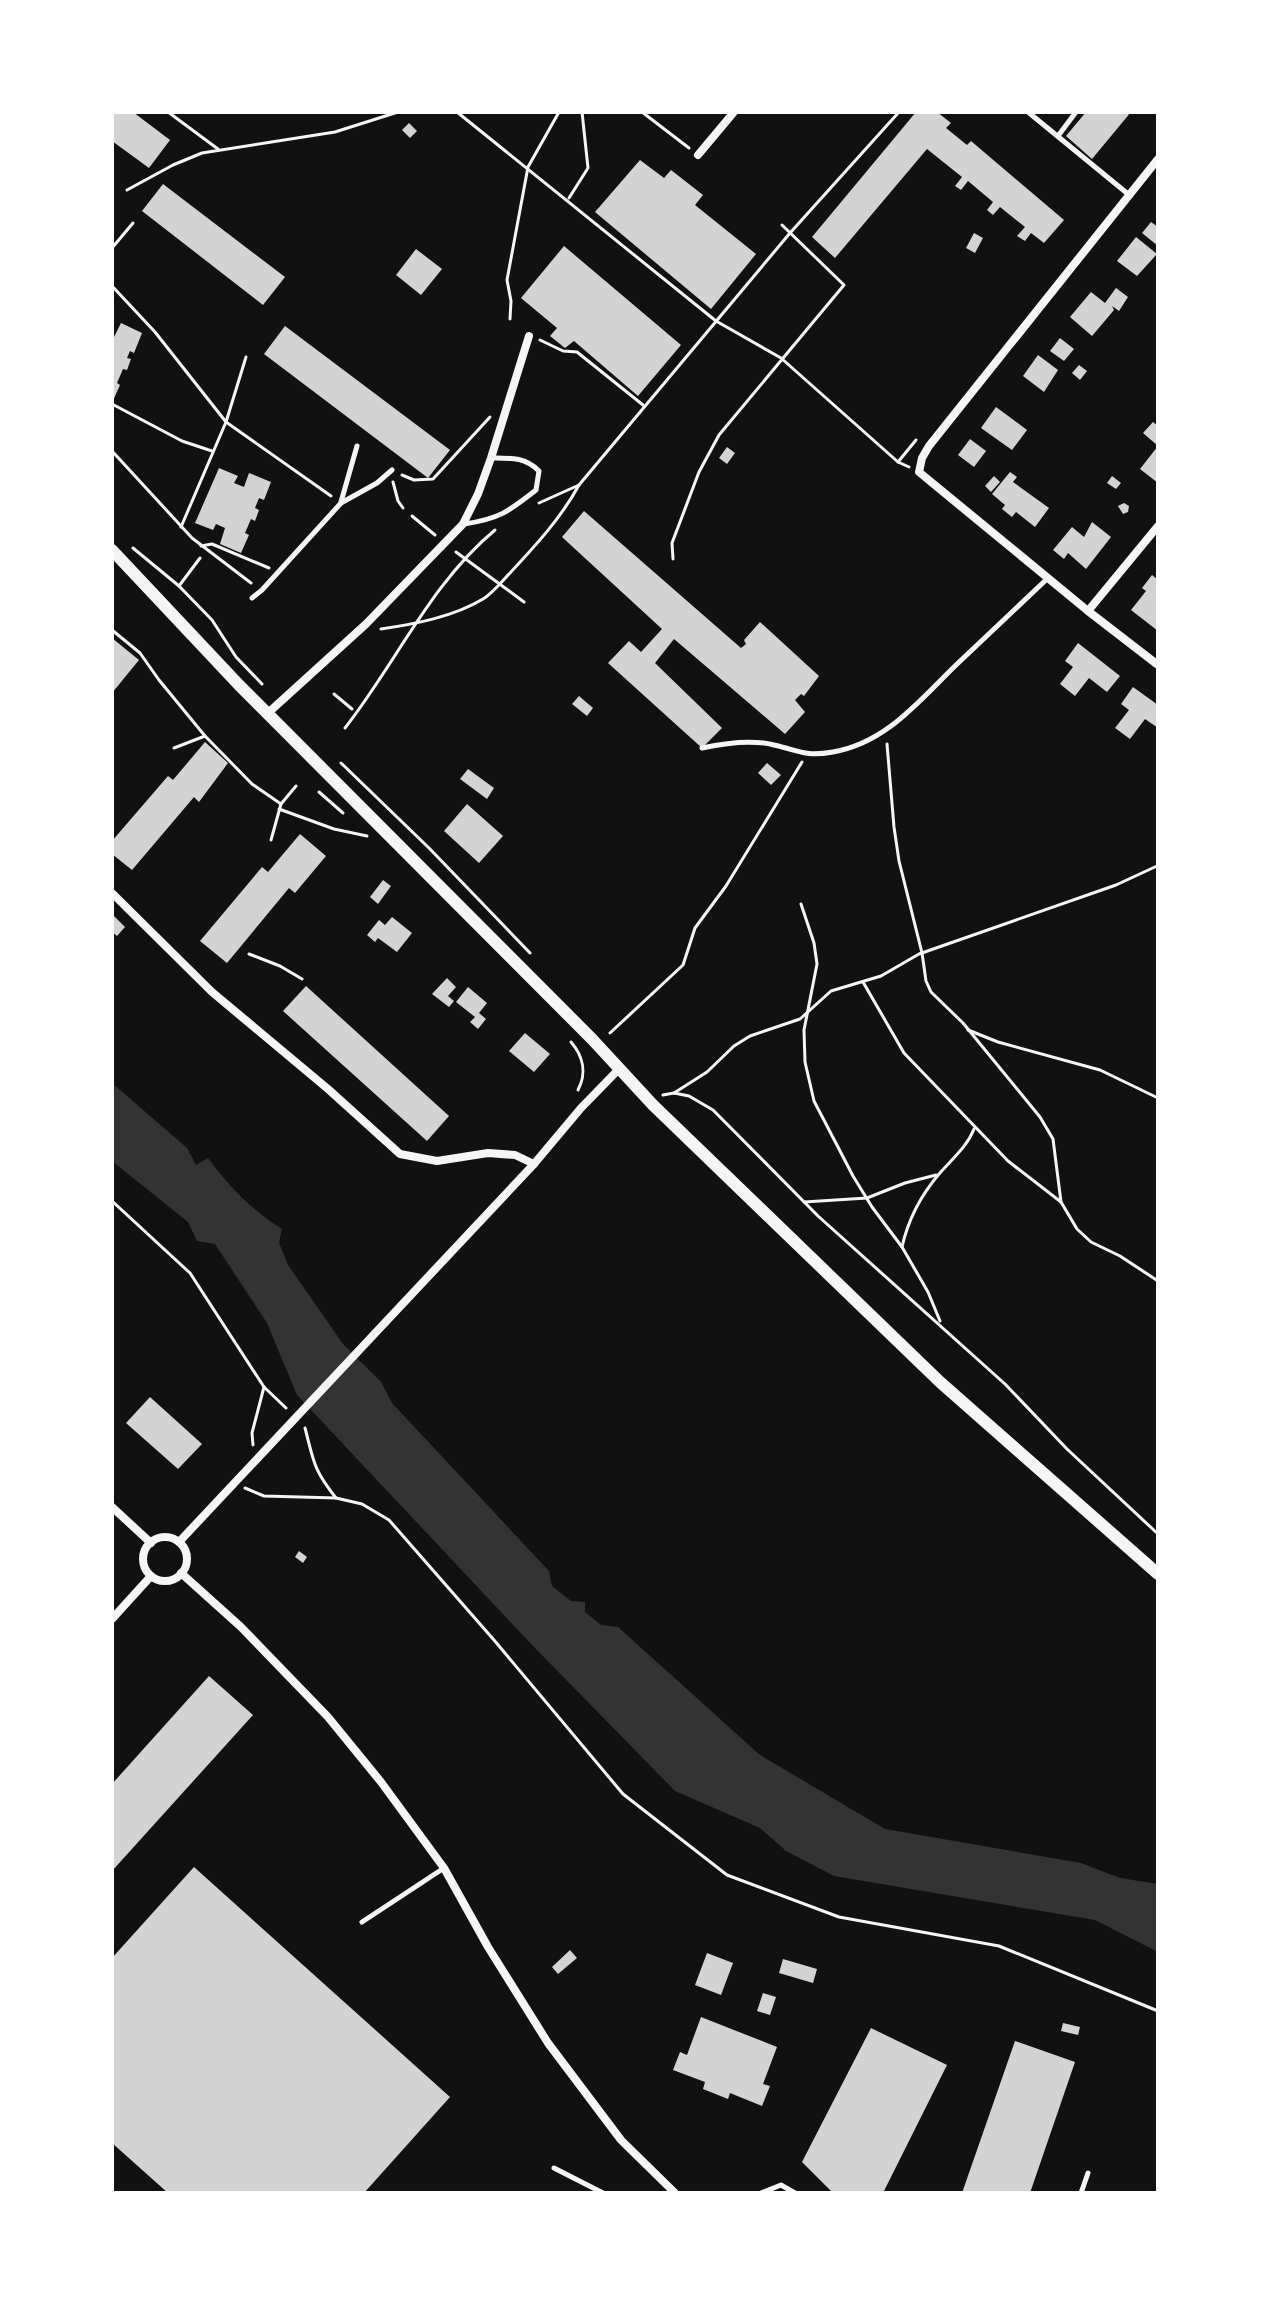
<svg xmlns="http://www.w3.org/2000/svg" width="1270" height="2305" font-family="'Sofia Sans Condensed',sans-serif">
<style>
.water{fill:#333}
.building{fill:#d3d3d3}
.lines{fill:none;stroke-linecap:round;stroke-linejoin:round}
.path{stroke:#f5f5f5;stroke-width:3}
.service{stroke:#f5f5f5;stroke-width:5}
.minor{stroke:#f5f5f5;stroke-width:8}
.tertiary{stroke:#f5f5f5;stroke-width:12}
</style>
<rect width="100%" height="100%" fill="#111"/>
<path class="water" d="M112,1083l75,65 9,17 12,-7c21,29 44,52 74,71l-3,14 9,22 55,79 38,38 11,21 157,168 3,15 19,15 14,1v10l16,13 17,2 142,128 125,74 196,34 39,15 38,6v68l-63,-32 -261,-44 -48,-25 -26,-23 -85,-37 -143,-146 -235,-250 -30,-72 -52,-79 -18,-3 -9,-19 -76,-61z"/>
<g class="building">
<polygon points="112,112 133,112 170,140 149,168 112,141"/>
<polygon points="916,112 937,112 951,123 946,128 967,145 971,141 1064,220 1044,243 1031,233 1025,241 1017,236 1025,227 1000,207 993,215 987,210 993,202 968,181 961,190 955,186 962,177 927,149 835,258 812,237"/>
<polygon points="1086,112 1131,112 1092,159 1066,136"/>
<polygon points="409,123 417,131 410,138 402,130"/>
<polygon points="640,160 664,178 671,170 703,195 695,205 756,254 711,309 595,212"/>
<polygon points="163,184 285,277 263,305 142,211"/>
<polygon points="1151,222 1158,227 1158,246 1142,233"/>
<polygon points="974,233 983,238 975,253 966,248"/>
<polygon points="1136,237 1157,254 1137,276 1117,261"/>
<polygon points="564,246 681,345 638,396 574,341 565,348 550,336 557,328 521,298"/>
<polygon points="416,249 442,269 421,295 396,275"/>
<polygon points="1116,288 1128,297 1119,311 1112,306 1114,310 1092,336 1070,317 1091,292 1105,303"/>
<polygon points="121,323 142,333 134,353 130,351 127,358 131,359 127,370 123,369 117,383 120,385 112,403 112,336 114,337"/>
<polygon points="285,326 450,450 428,478 264,354"/>
<polygon points="1060,338 1074,349 1064,361 1050,351"/>
<polygon points="1038,355 1058,370 1044,392 1023,376"/>
<polygon points="1079,365 1087,371 1080,380 1072,373"/>
<polygon points="996,407 1027,430 1012,450 981,428"/>
<polygon points="1153,422 1158,426 1158,483 1140,469 1158,446 1143,433"/>
<polygon points="970,439 986,451 974,467 958,455"/>
<polygon points="727,447 735,453 727,464 719,458"/>
<polygon points="219,468 238,476 234,483 244,487 249,473 271,482 264,500 259,498 255,508 259,510 255,521 251,519 245,533 249,535 241,553 220,544 225,528 216,524 213,530 195,523"/>
<polygon points="1010,472 1017,477 1013,482 1049,508 1035,527 1016,512 1012,517 1002,509 1005,505 992,494"/>
<polygon points="994,476 1000,482 991,492 985,486"/>
<polygon points="1112,476 1121,483 1116,489 1107,483"/>
<polygon points="1124,503 1129,506 1128,512 1123,514 1118,506"/>
<polygon points="584,511 741,648 746,644 744,640 760,622 819,676 804,696 801,694 795,700 805,712 785,734 674,639 655,663 722,728 702,748 608,663 629,641 641,652 662,629 562,537"/>
<polygon points="1092,522 1111,537 1086,569 1068,553 1064,559 1053,550 1072,527 1084,537"/>
<polygon points="1152,575 1158,580 1158,631 1131,610 1146,591 1142,588"/>
<polygon points="112,638 139,660 112,693"/>
<polygon points="1078,643 1120,676 1107,692 1089,678 1075,696 1060,684 1073,667 1065,661"/>
<polygon points="1133,687 1158,705 1158,728 1145,719 1130,739 1115,728 1129,710 1121,704"/>
<polygon points="579,696 593,708 587,716 572,704"/>
<polygon points="205,742 228,763 199,802 194,797 132,870 112,854 112,841 168,776 173,780"/>
<polygon points="767,763 781,775 771,785 758,773"/>
<polygon points="468,769 494,788 487,799 460,779"/>
<polygon points="467,804 503,836 479,863 444,831"/>
<polygon points="300,834 326,856 295,893 289,888 227,963 200,941 262,867 268,872"/>
<polygon points="383,880 391,886 378,904 370,897"/>
<polygon points="112,914 125,927 117,936 112,932"/>
<polygon points="392,917 412,933 397,952 378,938 375,942 367,935 379,920 385,925"/>
<polygon points="447,978 456,987 448,996 454,1001 449,1007 432,994"/>
<polygon points="306,986 449,1116 427,1141 283,1011"/>
<polygon points="468,987 487,1003 479,1013 486,1019 478,1029 470,1022 475,1017 456,1002"/>
<polygon points="525,1033 550,1054 534,1072 509,1051"/>
<polygon points="150,1397 202,1444 178,1469 126,1423"/>
<polygon points="299,1551 307,1557 303,1563 295,1557"/>
<polygon points="209,1676 253,1715 112,1871 112,1784"/>
<polygon points="194,1867 450,2097 364,2193 168,2193 112,2143 112,1958"/>
<polygon points="570,1950 577,1958 558,1974 552,1967"/>
<polygon points="707,1953 733,1963 721,1995 695,1985"/>
<polygon points="783,1959 817,1969 813,1983 779,1973"/>
<polygon points="763,1993 776,1997 770,2015 757,2011"/>
<polygon points="701,2017 777,2047 763,2084 770,2086 762,2106 730,2093 728,2099 703,2089 705,2082 673,2070 680,2052 687,2055"/>
<polygon points="1063,2023 1080,2027 1078,2035 1061,2031"/>
<polygon points="871,2028 947,2065 883,2193 833,2193 802,2162"/>
<polygon points="1015,2041 1075,2062 1030,2193 962,2193"/>
</g>
<g class="lines">
<g class="path">
<polyline points="168,112 218,149"/>
<polyline points="457,112 716,321 781,358 898,462 909,467"/>
<polyline points="642,112 689,148"/>
<polyline points="127,190 173,165 202,153 335,132 398,112"/>
<polyline points="569,198 588,168 582,112"/>
<polyline points="112,248 133,223"/>
<polyline points="112,286 155,332 226,422 331,496"/>
<polyline points="510,319 511,301 507,280 528,167 559,112"/>
<polyline points="540,340 563,351 577,352 643,405"/>
<polyline points="112,404 182,441 212,451"/>
<polyline points="112,451 192,538 251,583"/>
<polyline points="898,462 916,440"/>
<polyline points="402,475 414,480 433,479 490,417"/>
<polyline points="393,482 398,501 403,508"/>
<polyline points="539,503 579,485"/>
<polyline points="412,516 435,535"/>
<polyline points="181,527 226,422 246,357"/>
<polyline points="201,546 212,544 269,568"/>
<polyline points="133,548 179,586 212,620 236,657 262,684"/>
<polyline points="456,552 524,602"/>
<polyline points="673,559 672,543 699,472 719,435 844,285 782,225"/>
<polyline points="179,586 200,558"/>
<path d="M381,629c34,-5 72,-12 102,-30 10,-6 19,-18 27,-26 26,-28 51,-55 69,-88l211,-252 109,-121"/>
<polyline points="112,630 140,653 159,680 205,736 252,784 281,804"/>
<polyline points="334,694 352,709"/>
<path d="M345,728c51,-65 86,-145 150,-198"/>
<polyline points="887,744 894,827 899,861 922,953 926,981 931,992 963,1023 1040,1117 1053,1139 1061,1202 1077,1229 1091,1242 1120,1256 1158,1281"/>
<polyline points="174,748 205,736"/>
<polyline points="341,763 429,848 530,953"/>
<polyline points="319,792 343,813"/>
<polyline points="279,809 334,829 367,836"/>
<polyline points="271,840 281,804 296,786"/>
<polyline points="801,904 814,943 817,964 804,1030 805,1062 814,1101 853,1176 872,1207 902,1247 928,1292 940,1321"/>
<polyline points="249,954 280,966 302,979"/>
<polyline points="863,982 904,1053 1008,1161 1061,1202"/>
<polyline points="968,1030 998,1042 1100,1070 1158,1098"/>
<polyline points="610,1033 683,965 695,928 726,886 802,762"/>
<path d="M571,1042c12,14 16,31 7,48"/>
<polyline points="674,1093 707,1072 734,1046 750,1036 800,1019 831,991 881,976 919,954 1116,885 1157,866"/>
<polyline points="663,1095 674,1093 689,1096 713,1110 818,1216 1005,1384 1067,1449 1158,1534"/>
<polyline points="112,1201 190,1273 264,1387 286,1408"/>
<polyline points="804,1202 867,1198 905,1183 936,1175"/>
<path d="M902,1247c6,-27 20,-53 37,-73 13,-15 28,-27 35,-45"/>
<path d="M305,1428c9,34 8,41 31,70"/>
<polyline points="253,1445 252,1433 264,1387"/>
<polyline points="245,1488 264,1496 336,1498 362,1504 389,1520 494,1640 623,1794 727,1875 839,1917 999,1946 1158,2011"/>
</g>
<g class="service">
<polyline points="1028,112 1128,194"/>
<polyline points="1058,136 1076,112"/>
<polyline points="341,502 357,446"/>
<path d="M464,524c35,-5 44,-12 72,-34l3,-19c-14,-14 -28,-13 -48,-13"/>
<polyline points="252,598 262,590 341,503 377,483 392,470"/>
<path d="M702,748c23,-5 49,-9 72,-3 26,6 31,12 59,7 53,-9 86,-51 122,-86 31,-29 62,-59 93,-88"/>
<polyline points="362,1922 444,1868"/>
<polyline points="554,2168 603,2193"/>
<polyline points="761,2193 781,2185 795,2193"/>
<polyline points="1081,2193 1088,2173"/>
</g>
<g class="minor">
<polyline points="698,155 734,112"/>
<polyline points="1158,159 929,446 922,458 919,472 1088,611 1158,665"/>
<polyline points="1088,611 1158,526"/>
<polyline points="268,713 366,624 463,524 478,494 491,458 529,336"/>
<polyline points="112,893 212,992 328,1089 400,1154 437,1161 488,1153 515,1155 534,1164"/>
<polyline points="112,1507 151,1543"/>
<circle cx="165" cy="1559" r="22"/>
<polyline points="179,1542 534,1164 581,1108 620,1068"/>
<polyline points="181,1573 241,1627 328,1717 381,1782 444,1868 488,1947 548,2043 621,2140 675,2193"/>
<polyline points="112,1619 151,1576"/>
</g>
<polyline class="tertiary" points="112,550 239,685 592,1039 653,1105 940,1382 1158,1574"/>
</g>
<rect width="1270" height="2305" fill="none" stroke="#ffffff" stroke-width="228"/>
</svg>
